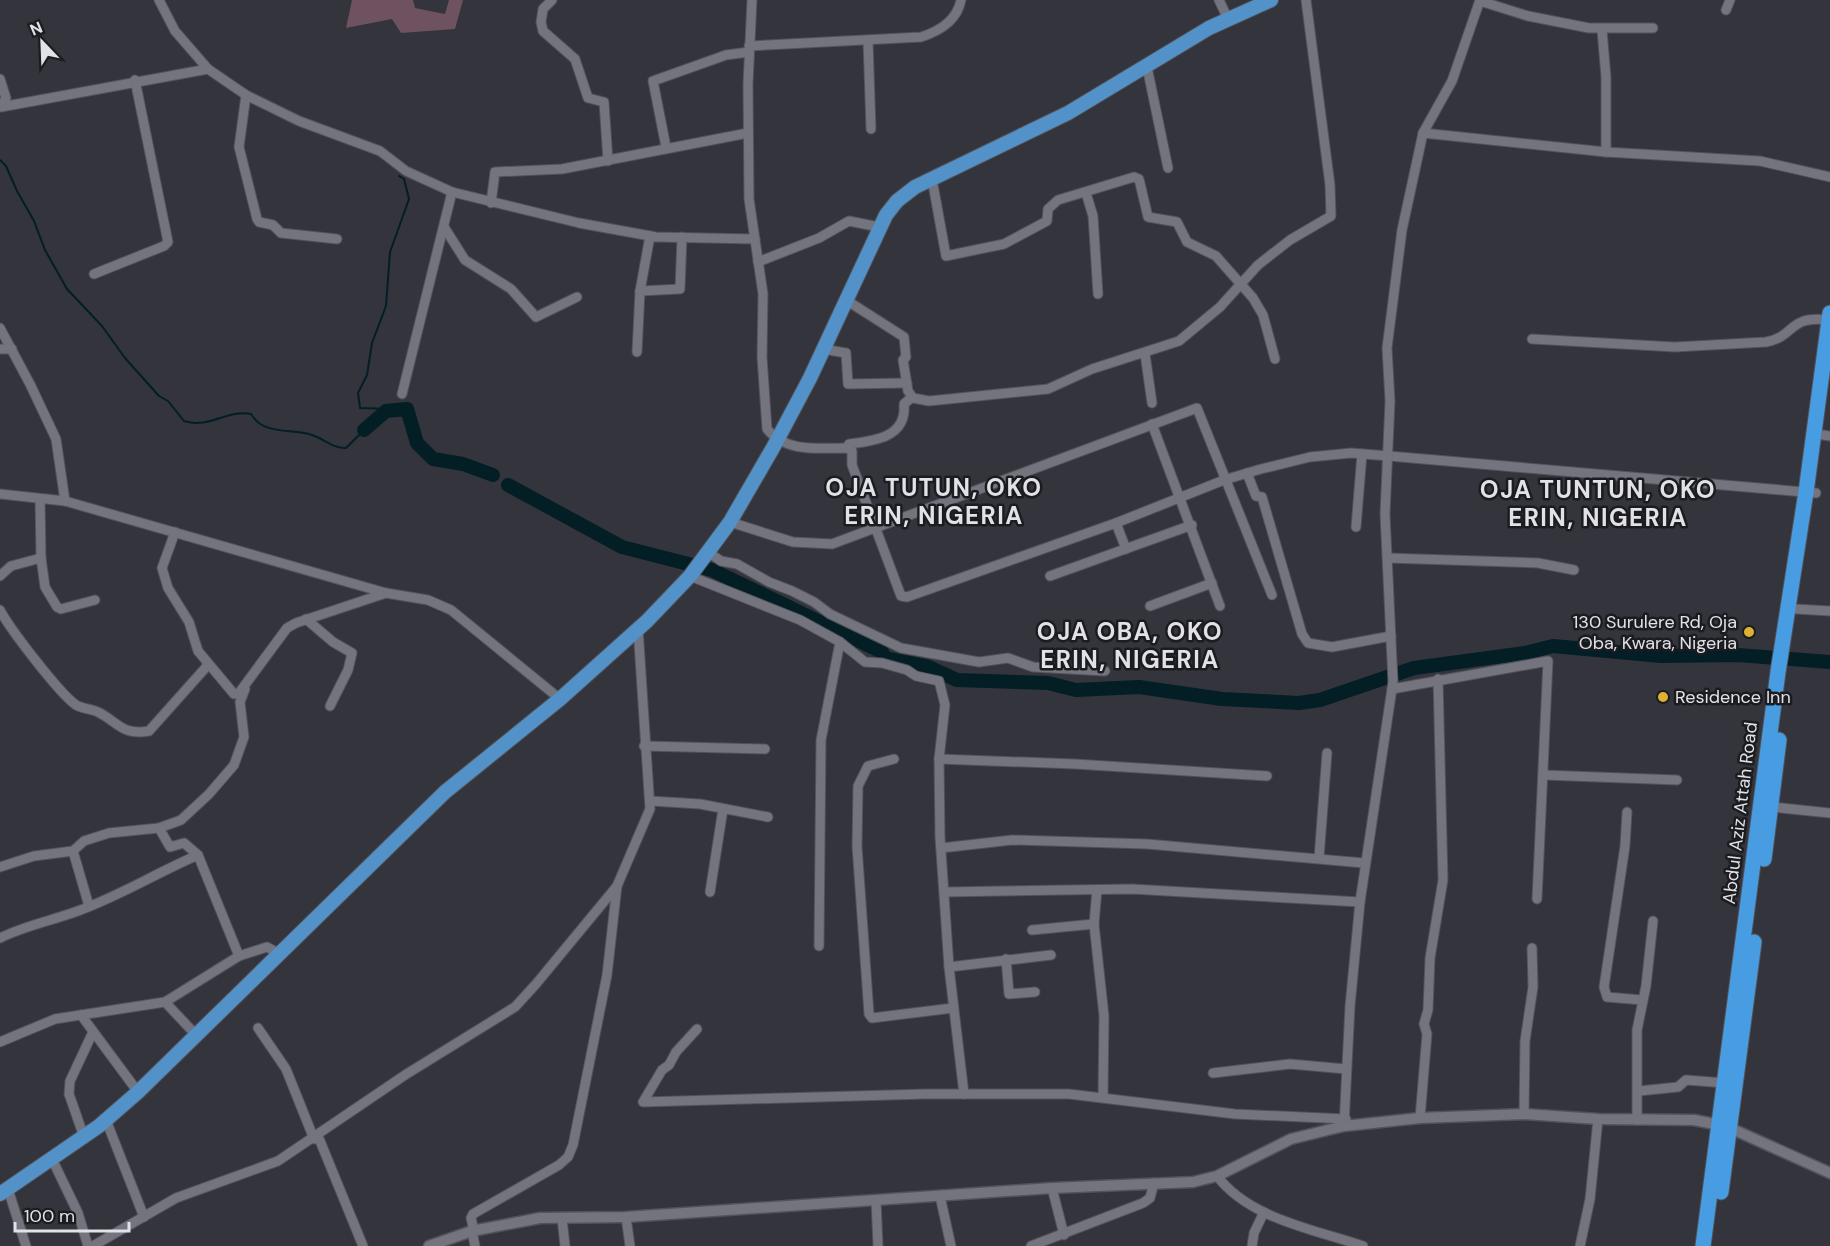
<svg xmlns="http://www.w3.org/2000/svg" width="1830" height="1246" font-family="'DM Sans',sans-serif">
<style>
.green{fill:#6e5260}
.lines{fill:none;stroke-linecap:round;stroke-linejoin:round}
.stream{stroke:#031e24;stroke-width:2}
.river{stroke:#031e24;stroke-width:14}
.minor-casing{stroke:#52535a;stroke-width:11}
.tertiary-casing{stroke:#52535a;stroke-width:13}
.primary-casing{stroke:#52535a;stroke-width:16}
.trunk-casing{stroke:#52535a;stroke-width:17}
.minor{stroke:#73747e;stroke-width:9}
.tertiary{stroke:#73747e;stroke-width:10}
.primary{stroke:#5392c8;stroke-width:14}
.trunk{stroke:#489ce1;stroke-width:15}
.poi-dot{fill:#e0b034;stroke:#1b1c20;stroke-width:2}
.labels{text-anchor:middle;dominant-baseline:central;stroke-width:5;stroke-linejoin:round;paint-order:stroke}
.poi-label{font-size:18px;fill:#e1e1e7;stroke:#1b1c20;text-anchor:end}
.street-label{font-size:18px;fill:#e1e1e7;stroke:#1b1c20}
.district-label{font-size:24px;font-weight:bold;letter-spacing:1.5px;fill:#e1e1e7;stroke:#1b1c20}
</style>
<rect width="100%" height="100%" fill="#33343c"/>
<polygon class="green" points="352,0 413,0 415,8 445,14 449,0 463,0 455,29 401,33 392,19 346,28"/>
<g class="lines">
<g class="stream">
<path d="M0,160l6,6 11,25 17,30 11,29 22,39 35,37 23,32 34,38 9,5 16,20c26,8 43,-12 67,-7 13,22 40,14 61,21 13,4 19,13 34,13l18,-18"/>
<polyline points="393,409 360,408 358,393 367,375 372,343 386,306 390,252 409,199 404,179 399,176"/>
</g>
<g class="river">
<polyline points="364,430 386,411 407,409 417,443 433,459 463,464 493,475"/>
<polyline points="508,485 622,547 712,570 882,652 885,658 926,666 957,680 1048,683 1076,690 1139,687 1222,699 1299,703 1320,700 1414,668 1525,653 1553,646 1661,656 1738,655 1830,662"/>
</g>
<g class="minor-casing">
<g id="minor">
<polyline points="159,0 175,31 208,69 246,95 299,121 380,151 406,171 452,192 579,223 656,237 755,239"/>
<polyline points="552,0 543,9 541,22 543,31 575,59 588,98 604,102 608,161"/>
<path d="M752,0l-4,84 1,115 14,95 -1,63 5,72c19,24 52,19 80,19l5,3v14l49,131 6,1 209,-74 108,-43 37,-11 49,-12 41,-4 38,3 427,37"/>
<polyline points="1219,0 1228,19"/>
<polyline points="1480,1 1528,16 1589,28 1653,28"/>
<polyline points="1726,10 1730,0"/>
<polyline points="1602,30 1606,77 1606,152"/>
<polyline points="868,41 871,129"/>
<path d="M749,46l172,-9c19,-6 36,-16 40,-37"/>
<polyline points="1147,67 1168,168"/>
<polyline points="0,79 6,98 1,107 208,69"/>
<polyline points="246,95 239,147 257,219 259,222 273,225 281,233 337,239"/>
<polyline points="1423,133 1606,152 1760,161 1830,177"/>
<polyline points="666,147 653,81 726,55 749,52"/>
<polyline points="932,179 946,256 1004,244 1047,221 1048,209 1058,200 1134,177 1139,179 1148,217 1177,222 1187,242 1216,256 1253,298 1263,315 1275,359"/>
<polyline points="1086,193 1093,216 1098,294"/>
<polyline points="491,203 495,172 562,169 748,133"/>
<polyline points="444,227 465,260 511,289 536,317 577,297"/>
<polyline points="758,262 819,238 849,221 879,227"/>
<polyline points="94,274 164,246 168,242 135,80"/>
<polyline points="640,291 680,289 682,237"/>
<polyline points="846,300 904,337 906,357 903,360 908,391 913,398 929,401 1048,389 1092,369 1179,341 1220,307 1258,265 1290,240 1331,216 1330,185 1306,0"/>
<polyline points="0,328 30,384 56,439 65,501"/>
<path d="M1532,339l143,8 91,-5c31,-6 21,-27 63,-22"/>
<polyline points="0,349 12,349"/>
<polyline points="823,349 846,353 848,384 907,383"/>
<polyline points="637,352 640,291 650,236"/>
<polyline points="1145,354 1152,403"/>
<polyline points="402,394 452,192"/>
<polyline points="1152,424 1220,606"/>
<polyline points="1823,435 1830,436"/>
<path d="M847,448l2,-4c26,-3 58,-7 55,-40l8,-7"/>
<polyline points="1247,473 1256,496 1262,497 1302,634 1308,643 1332,647 1391,636"/>
<polyline points="0,494 65,501 386,593 428,600 451,610 560,699"/>
<polyline points="730,522 793,542 832,544 1197,408 1272,595"/>
<polyline points="1116,523 1126,549"/>
<polyline points="1356,527 1362,454"/>
<polyline points="175,532 162,568 168,588 189,622 198,651 234,694 239,693 287,628 296,623 386,593"/>
<polyline points="708,552 721,561 737,564 769,582 792,591 814,602 830,614 901,648 979,662 1008,658 1033,667 1105,671"/>
<polyline points="41,558 45,587 57,607 61,609 95,600"/>
<polyline points="1388,558 1538,563 1574,570"/>
<polyline points="0,576 11,566 41,558 40,499"/>
<polyline points="690,576 800,620 840,642 865,662 882,663 907,670 916,676 939,681 945,705 939,759 940,837 949,967 964,1094"/>
<polyline points="1050,576 1192,525"/>
<polyline points="1150,606 1212,583"/>
<polyline points="1796,609 1830,611"/>
<path d="M0,610c10,19 59,83 76,95 7,4 16,4 22,7 20,10 24,24 51,19l59,-66"/>
<polyline points="306,619 333,642 352,653 348,670 330,706"/>
<polyline points="1392,689 1548,661 1537,899"/>
<polyline points="644,746 765,749"/>
<polyline points="894,759 868,766 858,786 857,846 869,1014 872,1018 953,1008"/>
<polyline points="939,759 1075,764 1267,776"/>
<polyline points="1544,775 1677,780"/>
<polyline points="651,801 700,804 768,817"/>
<polyline points="1772,807 1830,813"/>
<polyline points="1627,812 1625,846 1604,987 1607,997 1642,1000"/>
<polyline points="159,828 170,847 184,843 198,855 239,956"/>
<polyline points="941,848 1012,840 1147,844 1364,863"/>
<polyline points="73,851 89,906"/>
<polyline points="1319,858 1327,753"/>
<polyline points="0,867 34,856 73,851 84,841 109,833 159,828 181,820 209,794 234,765 244,737 240,702 245,689"/>
<polyline points="1097,890 1094,924 1104,1016 1103,1097"/>
<polyline points="710,892 723,809"/>
<polyline points="945,892 1132,889 1360,902"/>
<polyline points="1032,930 1094,924"/>
<path d="M0,938c24,-12 50,-17 75,-26 43,-15 81,-39 123,-57"/>
<polyline points="819,946 821,740 840,642"/>
<polyline points="1006,959 1009,994 1035,992"/>
<polyline points="949,967 1051,955"/>
<polyline points="165,1002 197,1036"/>
<polyline points="81,1015 138,1092"/>
<polyline points="258,1028 286,1069 314,1139"/>
<polyline points="697,1029 676,1052 669,1065 662,1070 643,1102 925,1094 1069,1094 1235,1114 1346,1119"/>
<polyline points="0,1042 55,1019 165,1002 239,956 267,947 280,954"/>
<polyline points="1213,1073 1290,1064 1346,1069"/>
<polyline points="1639,1091 1678,1087 1686,1080 1725,1083"/>
<polyline points="1524,1114 1525,1041 1533,987 1532,948"/>
<polyline points="1420,1118 1427,1034 1424,1024 1428,1010 1430,958 1443,880 1438,679"/>
<polyline points="106,1120 144,1217"/>
<polyline points="1637,1120 1637,1030 1646,986 1653,921"/>
<polyline points="1344,1126 1350,1006 1360,902 1393,682 1385,514 1390,401 1387,348 1402,230 1423,133 1452,81 1480,0"/>
<polyline points="318,1136 363,1246"/>
<polyline points="84,1137 69,1094 70,1081 93,1032"/>
<polyline points="52,1159 78,1213 88,1246"/>
<path d="M1217,1176c33,43 96,53 146,70"/>
<polyline points="1052,1188 1064,1235"/>
<polyline points="8,1189 26,1246"/>
<polyline points="940,1196 951,1246"/>
<polyline points="876,1200 878,1246"/>
<polyline points="626,1217 630,1246"/>
<polyline points="562,1218 565,1246"/>
<polyline points="472,1231 475,1246"/>
<polyline points="474,1231 471,1218 473,1214 559,1165 568,1157 573,1145 607,975 617,886"/>
<polyline points="93,1246 176,1198 278,1161 405,1075 515,1007 536,984 617,886 650,809 638,628"/>
<polyline points="1031,1246 1143,1203 1150,1198 1154,1183"/>
<polyline points="1252,1246 1254,1233 1264,1212"/>
<polyline points="1580,1246 1590,1199 1598,1119"/>
</g>
</g>
<g class="tertiary-casing">
<g id="tertiary">
<polyline points="1730,1128 1830,1173"/>
<polyline points="429,1246 472,1231 540,1218 626,1217 1052,1188 1193,1182 1217,1176 1291,1139 1344,1126 1420,1118 1524,1114 1598,1119 1694,1120 1720,1125"/>
</g>
</g>
<g class="primary-casing">
<polyline id="primary" points="0,1194 99,1126 138,1092 445,792 560,699 647,621 690,576 730,522 774,446 810,378 886,215 897,201 915,187 1068,113 1209,28 1271,0"/>
</g>
<g class="trunk-casing">
<g id="trunk">
<polyline points="1764,859 1779,740"/>
<polyline points="1721,1192 1754,942"/>
<polyline points="1703,1246 1778,672 1806,492 1830,313"/>
</g>
</g>
<use href="#minor" class="minor"/>
<use href="#tertiary" class="tertiary"/>
<use href="#primary" class="primary"/>
<use href="#trunk" class="trunk"/>
</g>
<g class="poi-dot">
<circle cx="1749" cy="632" r="6"/>
<circle cx="1663" cy="697" r="6"/>
</g>
<g class="labels">
<g class="poi-label">
<text x="1737" y="622">130 Surulere Rd, Oja<tspan x="1737" dy="21">Oba, Kwara, Nigeria</tspan></text>
<text x="1675" y="697" text-anchor="start">Residence Inn</text>
</g>
<g class="street-label">
<text transform="translate(1740 813) rotate(-83)">Abdul Aziz Attah Road</text>
</g>
<g class="district-label">
<text x="934" y="487">OJA TUTUN, OKO<tspan x="934" dy="28">ERIN, NIGERIA</tspan></text>
<text x="1598" y="489">OJA TUNTUN, OKO<tspan x="1598" dy="28">ERIN, NIGERIA</tspan></text>
<text x="1130" y="631">OJA OBA, OKO<tspan x="1130" dy="28">ERIN, NIGERIA</tspan></text>
</g>
</g>
<g transform="translate(42 42) rotate(337)" stroke="#1b1c20" stroke-width="4.5" paint-order="stroke">
<path d="M0-4.5L10 22L0 15L-10 22Z" fill="#e1e1e7"/>
<text y="-9" font-size="16" font-weight="bold" text-anchor="middle" fill="#e1e1e7">N</text>
</g>
<path d="M15 1222v9h114v-9" fill="none" stroke="#e1e1e7" stroke-width="3"/>
<text x="24" y="1222" font-size="18" fill="#e1e1e7" stroke="#1b1c20" stroke-width="4.5" paint-order="stroke">100 m</text>
</svg>
